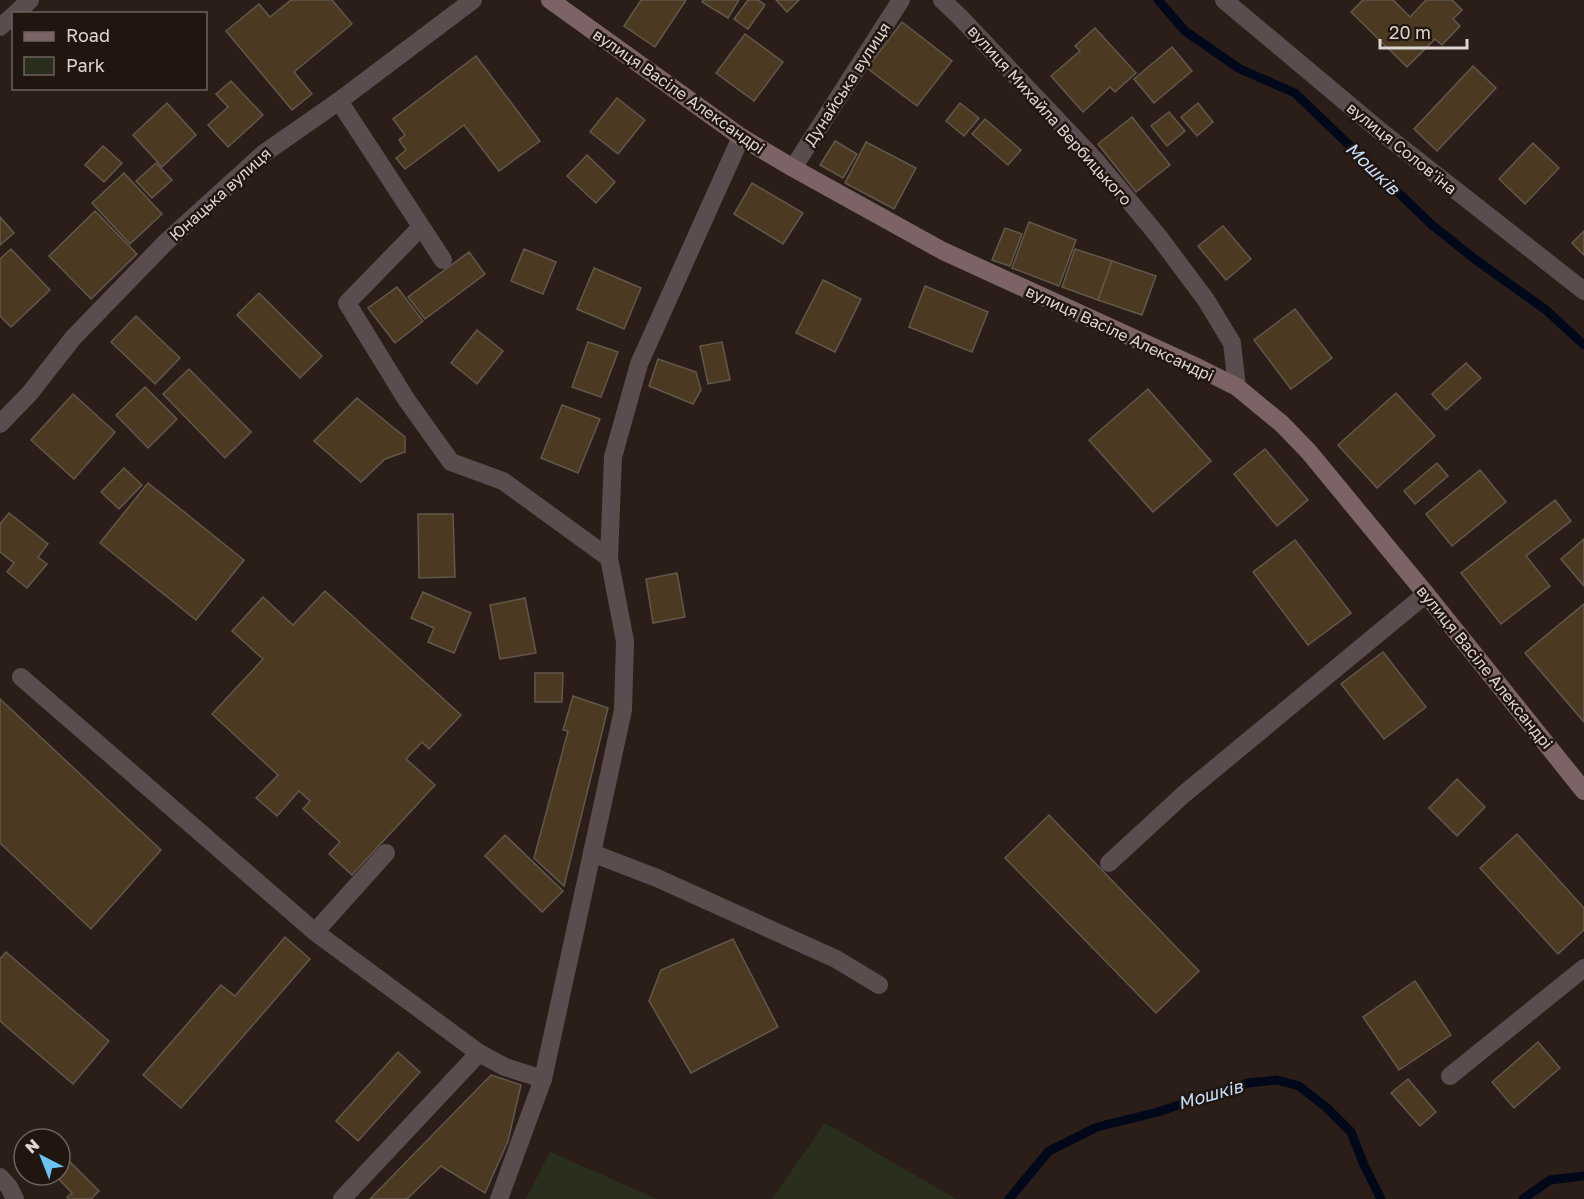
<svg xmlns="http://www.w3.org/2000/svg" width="1584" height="1199" font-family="'Golos Text',sans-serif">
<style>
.green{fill:#2a2f1d}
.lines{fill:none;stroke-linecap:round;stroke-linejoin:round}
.stream{stroke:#00081a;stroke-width:9}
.building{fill:#4b3a21;stroke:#61584b;stroke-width:1.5}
.service{stroke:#5b4c4e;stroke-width:18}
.minor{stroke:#5b4c4e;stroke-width:18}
.secondary{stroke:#7b6366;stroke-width:18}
.labels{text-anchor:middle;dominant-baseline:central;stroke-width:5;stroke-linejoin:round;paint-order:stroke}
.street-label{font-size:16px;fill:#ded5d1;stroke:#211510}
.water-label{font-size:18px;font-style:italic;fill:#c7def9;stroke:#211510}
</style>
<rect width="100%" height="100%" fill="#2b1e19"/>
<g class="green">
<polygon points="825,1123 956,1199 772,1199"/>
<polygon points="550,1152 657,1199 526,1199"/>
</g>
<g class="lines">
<g class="stream">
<polyline points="1158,0 1185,31 1240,69 1295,93 1432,225 1476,260 1546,310 1584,345"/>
<polyline points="1009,1199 1049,1151 1097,1127 1154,1113 1248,1083 1277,1080 1299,1086 1327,1108 1351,1132 1364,1165 1381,1199"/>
<polyline points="1523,1199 1550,1180 1584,1176"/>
</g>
</g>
<g class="building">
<polygon points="291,0 332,0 352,24 294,72 312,94 292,110 226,31 259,4 270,17"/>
<polygon points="641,0 686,0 655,47 624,26"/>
<polygon points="703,0 739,0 728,18 702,2"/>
<polygon points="748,0 758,0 765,5 748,29 734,19"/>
<polygon points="776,0 799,0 787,12"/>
<polygon points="1363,0 1393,0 1410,17 1426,0 1452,0 1462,10 1453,19 1460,26 1442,45 1435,39 1407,67 1351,12"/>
<polygon points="902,22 952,61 917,106 867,68"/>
<polygon points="1095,28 1136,73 1115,92 1110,87 1083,112 1051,76 1080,51 1075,46"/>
<polygon points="745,34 783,62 754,101 716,73"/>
<polygon points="1172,47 1192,71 1154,103 1134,79"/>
<polygon points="476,56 540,141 499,171 464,125 405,169 396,158 406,150 399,140 405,135 393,119"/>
<polygon points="1473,66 1496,88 1437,151 1414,129"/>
<polygon points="231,81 263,115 228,147 208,125 228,107 216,94"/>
<polygon points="617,98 645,120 618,154 590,132"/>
<polygon points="167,103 196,135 162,167 133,135"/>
<polygon points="960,103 979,118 964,136 946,121"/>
<polygon points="1198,103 1213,122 1197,136 1181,117"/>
<polygon points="1169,112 1185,131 1167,146 1151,126"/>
<polygon points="1132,117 1170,165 1136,192 1098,144"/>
<polygon points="985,119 1021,150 1008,165 972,134"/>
<polygon points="835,141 857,154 843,178 820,165"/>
<polygon points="866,142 916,168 894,209 845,183"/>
<polygon points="1533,143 1559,168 1525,204 1499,179"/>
<polygon points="103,146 122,163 104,182 85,165"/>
<polygon points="587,155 615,182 596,203 567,176"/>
<polygon points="156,163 172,180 152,198 136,181"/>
<polygon points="124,173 162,214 130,244 92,203"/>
<polygon points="752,183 803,213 783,244 734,214"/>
<polygon points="95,211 137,254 91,299 49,256"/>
<polygon points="0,217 14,233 0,245"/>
<polygon points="1029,222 1076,240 1059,286 1012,268"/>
<polygon points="1223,226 1251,259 1226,280 1198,246"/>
<polygon points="1005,228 1022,234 1010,266 992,260"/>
<polygon points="1584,231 1584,255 1572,243"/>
<polygon points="11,249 50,290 11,327 0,316 0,259"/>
<polygon points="524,249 556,262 543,294 511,281"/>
<polygon points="1075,249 1112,261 1098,300 1062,287"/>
<polygon points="469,252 485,274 425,319 408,297"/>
<polygon points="1112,261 1156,276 1142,315 1098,300"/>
<polygon points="594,268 641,288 624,329 577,309"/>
<polygon points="823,280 861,299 835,352 796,333"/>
<polygon points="925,286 988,312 972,352 909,327"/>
<polygon points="397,287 423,321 395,343 368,308"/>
<polygon points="259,293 322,356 300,378 237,315"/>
<polygon points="1295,309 1332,358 1291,389 1254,340"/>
<polygon points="136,316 180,358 155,384 111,342"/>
<polygon points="477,330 503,351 477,384 451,363"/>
<polygon points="588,342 618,352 601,397 572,387"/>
<polygon points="722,342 730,380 708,384 700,346"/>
<polygon points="658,359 696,372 701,390 693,404 649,386"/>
<polygon points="1466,363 1481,378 1446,410 1432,394"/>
<polygon points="189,369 251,432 225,458 163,394"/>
<polygon points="145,387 177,419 148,448 116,415"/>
<polygon points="1148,389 1211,461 1153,512 1089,440"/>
<polygon points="1396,393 1435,436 1377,488 1338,445"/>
<polygon points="73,394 115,432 74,479 31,440"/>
<polygon points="357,398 405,437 405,452 385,459 361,482 314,441"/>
<polygon points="562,405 600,419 578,473 541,458"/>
<polygon points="1265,449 1308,500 1277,526 1234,474"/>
<polygon points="1437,463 1448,476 1415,504 1404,491"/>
<polygon points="124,468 142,485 119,509 101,492"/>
<polygon points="1480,470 1506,502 1452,546 1426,514"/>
<polygon points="148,483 244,560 196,620 100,543"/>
<polygon points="1555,500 1571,521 1526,556 1550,586 1501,624 1461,573"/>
<polygon points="9,513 48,544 38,557 47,564 27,588 7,572 14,563 0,552 0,524"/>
<polygon points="418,514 453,514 455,577 419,578"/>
<polygon points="1584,539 1584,586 1561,559"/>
<polygon points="1295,540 1351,613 1308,645 1253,572"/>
<polygon points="677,573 685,617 653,623 646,579"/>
<polygon points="325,591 461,715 429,749 422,742 406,759 435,785 352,875 329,854 340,842 303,809 310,801 299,791 277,816 256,798 278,775 212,714 263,659 232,631 263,597 293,625"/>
<polygon points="423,592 471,613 454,653 428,642 434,628 411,618"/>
<polygon points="525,598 536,653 500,659 490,605"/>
<polygon points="1584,604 1584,722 1525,653"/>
<polygon points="1383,652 1426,707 1384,739 1341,684"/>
<polygon points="535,673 563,673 562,702 535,702"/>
<polygon points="573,696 608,708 564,886 534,858 568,731 563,730"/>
<polygon points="0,699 161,850 91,929 0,843"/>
<polygon points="1457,779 1485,807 1457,836 1429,808"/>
<polygon points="1049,815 1199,971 1156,1013 1005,858"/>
<polygon points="1517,834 1584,908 1584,930 1558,954 1480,868"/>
<polygon points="505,835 563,891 542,912 485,856"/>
<polygon points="285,937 310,959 181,1108 143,1075 221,985 235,996"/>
<polygon points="733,939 778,1027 691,1073 649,1001 661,970"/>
<polygon points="6,952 109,1041 73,1084 0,1021 0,959"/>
<polygon points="1415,981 1451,1035 1399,1070 1363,1017"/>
<polygon points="1538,1042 1560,1068 1514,1108 1492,1082"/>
<polygon points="398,1052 420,1072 358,1141 336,1121"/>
<polygon points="491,1075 521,1085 508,1141 485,1193 441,1166 407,1199 370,1199"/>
<polygon points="1408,1079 1436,1112 1420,1126 1391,1093"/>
<polygon points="60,1152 99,1191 91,1199 69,1199 67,1197 72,1193 55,1175 60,1175"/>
</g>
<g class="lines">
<g class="service">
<polyline points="15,14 30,0"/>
<polyline points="0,27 14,15"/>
<polyline points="339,101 443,260"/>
<polyline points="421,227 347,303 406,399 451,462 503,481 609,558"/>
<polyline points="21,677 315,932 479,1053 342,1199"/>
<polyline points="592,853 657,878 836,959 879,985"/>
<polyline points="1109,863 1184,794 1426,594"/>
<polyline points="315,932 386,853"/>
<polyline points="479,1053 505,1067 543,1079"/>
<polyline points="1450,1076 1584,968"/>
<polyline points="0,1177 9,1187 15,1199"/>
</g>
<g class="minor">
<polyline points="942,0 960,17 1096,161 1159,237 1206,300 1232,343 1237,387"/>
<polyline points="1224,0 1379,130 1584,291"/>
<polyline points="793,168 901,0"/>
<polyline points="0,424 30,393 73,338 165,243 263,154 339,101 473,0"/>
<polyline points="499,1199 543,1079 623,710 625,641 609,558 613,457 639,364 741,137"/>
</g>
<polyline class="secondary" points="550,0 741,137 793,168 943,251 1199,368 1237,387 1282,424 1309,452 1426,594 1584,791"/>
</g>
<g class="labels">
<g class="street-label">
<text transform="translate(847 84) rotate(-57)">Дунайська вулиця</text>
<text transform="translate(679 91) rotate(35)">вулиця Васіле Александрі</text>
<text transform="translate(1050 115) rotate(48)">вулиця Михайла Вербицького</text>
<text transform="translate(1402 148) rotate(39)">вулиця Солов'їна</text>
<text transform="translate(220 194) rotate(-42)">Юнацька вулиця</text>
<text transform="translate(1120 333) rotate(25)">вулиця Васіле Александрі</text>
<text transform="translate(1485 667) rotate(51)">вулиця Васіле Александрі</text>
</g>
<g class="water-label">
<text transform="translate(1373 168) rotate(44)">Мошків</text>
<text transform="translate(1210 1094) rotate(-16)">Мошків</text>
</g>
</g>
<rect x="12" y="12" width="195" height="78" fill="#211510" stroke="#6d625d" stroke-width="1.5"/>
<rect x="24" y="32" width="30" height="9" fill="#7b6366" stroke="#6d625d" stroke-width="1.5"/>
<text x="66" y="42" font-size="18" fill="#ded5d1">Road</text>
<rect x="24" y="57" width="30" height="18" fill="#2a2f1d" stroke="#6d625d" stroke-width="1.5"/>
<text x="66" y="72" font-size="18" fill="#ded5d1">Park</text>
<g transform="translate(42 1157) rotate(318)"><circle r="28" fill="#211510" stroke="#6d625d" stroke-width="1.5"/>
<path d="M0-4.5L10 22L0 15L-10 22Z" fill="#6ac3f1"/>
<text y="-9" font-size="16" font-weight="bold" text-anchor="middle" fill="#ded5d1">N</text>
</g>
<path d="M1380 39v9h87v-9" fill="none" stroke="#ded5d1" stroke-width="3"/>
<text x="1389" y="39" font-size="18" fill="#ded5d1" stroke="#211510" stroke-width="4.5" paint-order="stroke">20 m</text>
</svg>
